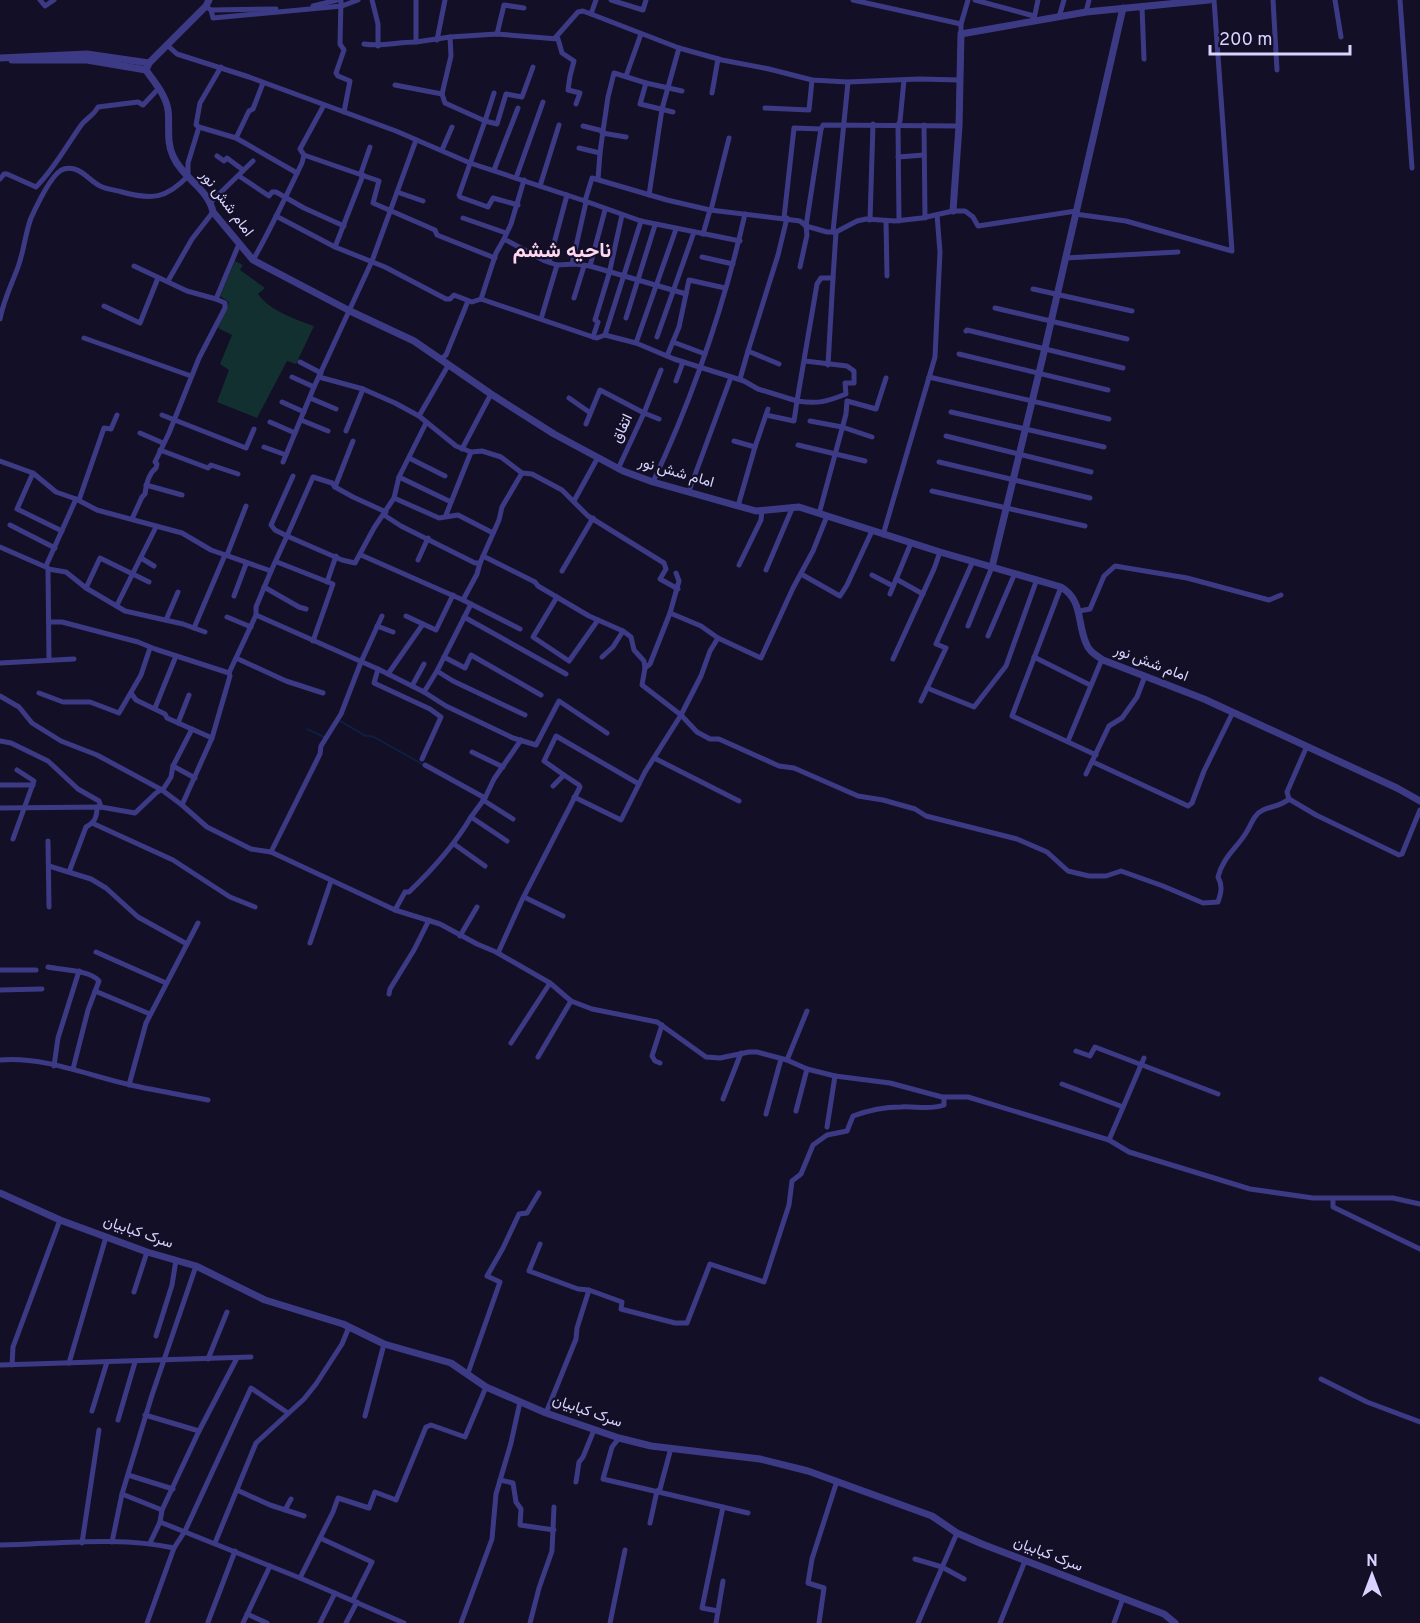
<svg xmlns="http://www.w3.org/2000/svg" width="1420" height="1623" font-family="Overpass,Vazirmatn,sans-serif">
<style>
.green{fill:#12302f}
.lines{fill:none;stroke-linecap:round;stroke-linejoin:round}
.stream{stroke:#0c2248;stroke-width:1.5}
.minor{stroke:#3d3a85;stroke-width:5}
.tertiary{stroke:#3d3a85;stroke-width:7}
.labels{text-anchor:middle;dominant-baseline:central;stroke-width:4.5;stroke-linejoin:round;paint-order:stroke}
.street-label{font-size:15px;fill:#d9d4ff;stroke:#130f26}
.district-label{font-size:21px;font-weight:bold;fill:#ffd6f0;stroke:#130f26}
</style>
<rect width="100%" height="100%" fill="#130f26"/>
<path class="green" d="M235,261l8,4 -3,5 25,18 -7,6c12,17 37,25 56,32l-18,38 -9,-3 -30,57 -40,-16 12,-32 -9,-6 12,-29 -14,-7 11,-26 -9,-6z"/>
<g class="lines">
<g class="stream">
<polyline points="340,721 366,736 372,736 422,764"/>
<polyline points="307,729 324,737"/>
</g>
<g class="minor">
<polyline points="40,0 45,6 54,0"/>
<polyline points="341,0 340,44 344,50 336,73 338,76 350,81 344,112"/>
<polyline points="372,0 378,24 378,46"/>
<polyline points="611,0 643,10 646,0"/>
<polyline points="853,0 961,24"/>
<polyline points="975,0 1034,16"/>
<polyline points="1273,0 1277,70"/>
<polyline points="1335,0 1341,37"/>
<polyline points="1400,0 1412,168"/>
<polyline points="313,6 337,0"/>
<polyline points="1142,7 1144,59"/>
<polyline points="208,8 211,10 276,9"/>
<polyline points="211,10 213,18 342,6 358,0"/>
<polyline points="1086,12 1089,0"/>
<polyline points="591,14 679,48 722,60 769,69 812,80 848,82 919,79 960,80"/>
<polyline points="1059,17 1064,0"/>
<polyline points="1034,19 1038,0"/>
<polyline points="497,34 504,5 524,8"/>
<polyline points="961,34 961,24 968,0"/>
<polyline points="450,37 497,34 558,39 562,53 574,61 570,76 568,90 580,93 576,104"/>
<polyline points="555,38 578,12 583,11 591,14 596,0"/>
<polyline points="437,40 445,0"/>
<polyline points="416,42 450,37 451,56 442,94 445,103 485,121 494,93"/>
<path d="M364,44c17,3 34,-2 52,-2v-42"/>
<polyline points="167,45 177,54 249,77 396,131 470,163 585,201 592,178 667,200 710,210 800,221 806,226 827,232 836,232 857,221 866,219 895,221 922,218 953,211 965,211 973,217 978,226 1076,211"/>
<polyline points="626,76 641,34"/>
<polyline points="646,83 640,104 673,112"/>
<polyline points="395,85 442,94"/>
<polyline points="712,93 718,59"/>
<polyline points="765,108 809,110 812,80"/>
<polyline points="924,125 925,218"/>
<polyline points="583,126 603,131 600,153"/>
<polyline points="199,127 236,138 297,173"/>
<polyline points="603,131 608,97 614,73 646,83 682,91"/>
<polyline points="602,133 626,137"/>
<polyline points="236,138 249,111 253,109 263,83"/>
<polyline points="579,148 600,153 598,179"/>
<polyline points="442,150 452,127"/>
<polyline points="304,155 379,181 373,203 435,230 437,235 495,258"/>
<polyline points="217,156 224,161 227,158 243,170"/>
<polyline points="898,157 924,155"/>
<polyline points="494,170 518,108"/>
<polyline points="239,176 269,196 272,192 276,192 304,208 344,226"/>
<polyline points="516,178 543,102"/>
<path d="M0,179l4,-5h3l29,13c19,-19 30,-41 46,-63 5,-6 12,-9 16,-17l40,-5 5,3 16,-17"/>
<polyline points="524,180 511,224 504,239 545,261 557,265 575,264 590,266 686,294"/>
<polyline points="540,186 559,125"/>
<polyline points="397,192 423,201"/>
<polyline points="649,195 662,109 679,48"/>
<polyline points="585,201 641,221 740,241"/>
<polyline points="211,202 253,161"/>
<polyline points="518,205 493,198 488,207 460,197 459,195 485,121 497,124 506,94 522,97 533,67"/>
<polyline points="711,210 729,138"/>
<polyline points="1075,214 1126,221 1232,251 1214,0"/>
<polyline points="622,215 609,274 595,320 598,322 593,337 597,338 605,335 636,343 674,359 744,381 758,389 797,401 794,421 766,415"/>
<polyline points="276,216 335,247 385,267 446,299 450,299 454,295 472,302 481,299 593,337"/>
<polyline points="463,218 506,233"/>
<polyline points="784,218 794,128 821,129 823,125 959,126"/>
<polyline points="870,220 873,124"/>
<polyline points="886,221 887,276"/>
<polyline points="899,221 898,125 900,121 904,80"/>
<polyline points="833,232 848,82"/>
<polyline points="703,234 710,210"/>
<polyline points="335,247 363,175 361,173 370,147"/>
<polyline points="702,257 733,264"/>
<polyline points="1065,258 1178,252"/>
<path d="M253,260c18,-31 33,-64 49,-97l2,-8 -4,-6 24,-44"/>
<polyline points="549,262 567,195"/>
<polyline points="572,264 586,202"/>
<polyline points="134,266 187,291 216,299"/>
<polyline points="590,266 605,210"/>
<polyline points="800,267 807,235 806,226 821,129"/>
<polyline points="168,281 192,239 213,212"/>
<polyline points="1033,289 1132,311"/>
<polyline points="574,298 584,266"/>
<polyline points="481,299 496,253 504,239"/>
<polyline points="104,306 140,323 158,278"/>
<polyline points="995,308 1127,339"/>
<polyline points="626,318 655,225"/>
<path d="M0,319c4,-20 11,-33 18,-52 6,-16 7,-33 13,-49 5,-11 21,-46 33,-49 16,-4 24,11 36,17 6,3 15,4 22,6 30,8 44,7 66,-16v-13l11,-36 -3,-2 4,-22 21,-36"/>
<polyline points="541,319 557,265"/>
<polyline points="966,331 967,330 1123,368"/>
<polyline points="605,335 641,221"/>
<polyline points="657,337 694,232"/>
<polyline points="84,338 191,376"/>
<polyline points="673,342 705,354"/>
<polyline points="636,343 676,229"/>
<polyline points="748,351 778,255 787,218"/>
<polyline points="959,354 1108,390"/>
<polyline points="667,356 679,327 689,280 725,288"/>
<polyline points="441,359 446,355 468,301"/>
<path d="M805,361l42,5 7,5v12h-9l1,11c-20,8 -28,10 -49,7l20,-117 4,-6h12l3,-46"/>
<polyline points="300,362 321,373"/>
<polyline points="828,365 833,278"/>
<polyline points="292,377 314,387"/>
<polyline points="319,377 363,389 395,403 419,416 456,446 471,452 482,451 501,457 522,473 532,474 562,490 588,516 664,563 666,569 660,579 678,589"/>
<polyline points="929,377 1109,419"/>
<polyline points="740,379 748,351 779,364"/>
<polyline points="676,381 683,362"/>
<polyline points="310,398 336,409"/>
<polyline points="569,398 589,412"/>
<polyline points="282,402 304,412"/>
<polyline points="951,412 1104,447"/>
<polyline points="162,415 246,448 254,429"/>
<polyline points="419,416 449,364"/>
<polyline points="301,420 328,431"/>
<polyline points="810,421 842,427 872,437"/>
<polyline points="270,422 295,433"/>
<polyline points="586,424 600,390 644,413 661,370"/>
<polyline points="346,431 363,389"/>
<polyline points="140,433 163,443"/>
<polyline points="946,436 1091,472"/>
<polyline points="734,441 755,447 738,506"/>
<polyline points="798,445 865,461"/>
<polyline points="264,447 286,455"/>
<polyline points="755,447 768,409"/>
<polyline points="462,449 491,394"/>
<polyline points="160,450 208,468 211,465 238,474"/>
<polyline points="409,458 445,476"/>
<polyline points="0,461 33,473 56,492 76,499 97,510 182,533 211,550 271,571 287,536 342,560 355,563 374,528 394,498 399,477 426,423"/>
<polyline points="283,462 314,387 372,261 416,140"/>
<polyline points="939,462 1090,498"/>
<polyline points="618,469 644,413 659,419"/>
<polyline points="33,473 17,509 62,531"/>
<polyline points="293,476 271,525 275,530 287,536 313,477 332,483 335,487 353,497 386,512"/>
<polyline points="399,477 451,502"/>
<path d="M653,482c40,-85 71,-176 92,-268"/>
<polyline points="146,485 182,495"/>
<polyline points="335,487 353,441"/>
<polyline points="689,491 731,377"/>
<polyline points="932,491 1085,526"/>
<polyline points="394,498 439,518 458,515 493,533"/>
<polyline points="79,500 104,428 111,429 117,415"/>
<polyline points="574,501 597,459"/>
<polyline points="819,514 846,414 847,401 876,409 886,378"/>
<polyline points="384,515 401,526 475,563 480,563 499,520 502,507 522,473"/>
<polyline points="446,515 471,452"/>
<path d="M132,519l10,-22 3,-3c1,-9 3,-20 11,-26l1,-4 -2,-2 14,-29 30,-75 26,-50v-5l-9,-4 23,-55"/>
<polyline points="10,525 55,548"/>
<polyline points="883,535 935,357 940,252 937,215"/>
<polyline points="0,547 48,568"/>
<polyline points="227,555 246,506"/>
<polyline points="361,555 463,600 520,629"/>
<path d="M483,556l52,26 3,4 51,30 34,15 8,6 3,13 10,11 1,7 -3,17 39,30 16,17 13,7h9l60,27 15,2 64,28 25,4 32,9 11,7 91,23 30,13 21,19 21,5h17l15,-5 42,15 40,17 15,-1c3,-9 5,-16 0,-25 5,-20 18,-28 28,-44 5,-8 8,-19 17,-23 9,-4 18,-4 26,-11l-2,-7 20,-46"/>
<polyline points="141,558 154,566"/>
<polyline points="418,560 428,538"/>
<polyline points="277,562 333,584 313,641"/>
<polyline points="739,565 761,520 762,510"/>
<polyline points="46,566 76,499"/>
<polyline points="766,570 791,511 791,507"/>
<polyline points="562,571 593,518"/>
<polyline points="676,573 679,581 670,613 701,626 718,638 761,658 793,588 813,551 827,516"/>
<polyline points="801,574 840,596 847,585 872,531"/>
<polyline points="872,575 893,586"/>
<polyline points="896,579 923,594"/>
<polyline points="327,582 336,556"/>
<polyline points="264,587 299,607 306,609"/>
<polyline points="1061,587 1012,716 1096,755"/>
<polyline points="86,588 100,558 149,582"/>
<polyline points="890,594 911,543"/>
<polyline points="234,596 246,564"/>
<polyline points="557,597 533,637 569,661 598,620"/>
<polyline points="463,600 477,574 480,563"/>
<polyline points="117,605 156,527"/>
<polyline points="1079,611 1090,609 1104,576 1115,566 1187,578 1269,600 1281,595"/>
<polyline points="256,615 378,669 424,692 446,706 513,738 536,745 559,701 607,733"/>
<polyline points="406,616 423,624"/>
<polyline points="227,617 251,627"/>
<polyline points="464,617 566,674"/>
<polyline points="166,620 178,592"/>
<polyline points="50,622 62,622 138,642 155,649 229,673"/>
<polyline points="377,626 393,632"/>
<polyline points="968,626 992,567"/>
<polyline points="194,628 225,555"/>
<polyline points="988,636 1015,573"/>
<polyline points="444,657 465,668 471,655 541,695"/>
<polyline points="602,657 613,647 623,631"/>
<polyline points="1034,657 1090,685"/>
<polyline points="236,658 286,681 323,693"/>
<polyline points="893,659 934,569 940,552"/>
<polyline points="49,660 48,569 66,572 86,588 125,611 183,624 205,632"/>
<polyline points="0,663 74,659"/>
<polyline points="645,668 650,664 670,613"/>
<polyline points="378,669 374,683 430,709 441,717 422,759"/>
<polyline points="437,671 453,681 525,715"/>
<polyline points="388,674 423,624 436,630 453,595"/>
<polyline points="412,686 424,664"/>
<polyline points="927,688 974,707 1006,666 1037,579"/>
<polyline points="424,692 437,671 471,604"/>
<polyline points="39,693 63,702 90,702 119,713 141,675 150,648"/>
<polyline points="131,693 136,700 165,714 167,718 212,738"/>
<polyline points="0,696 19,707 32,723 61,741 97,755 162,790 182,805 207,827 251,849 271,852 395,910 440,924 477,944 496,952 550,983 571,1001 592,1009 657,1022 706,1057 720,1058 749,1052 757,1052 787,1060 807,1069 835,1076 890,1083 942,1097 968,1097 1109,1140 1129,1152 1250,1189 1313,1198 1393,1198 1420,1204"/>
<polyline points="921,701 946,648 936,644 973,561"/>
<polyline points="155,708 176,656"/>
<polyline points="178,723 189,695"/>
<polyline points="0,741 11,743 48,761 78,789 99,801 101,807"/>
<polyline points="1068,741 1102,659"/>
<polyline points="472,752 503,767"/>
<polyline points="654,758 739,801"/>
<polyline points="1092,763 1093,762 1188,806 1192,803 1204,771 1233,712"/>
<polyline points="425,765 485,798 471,817"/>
<polyline points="173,766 195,778"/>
<polyline points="1086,774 1109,726 1122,718 1137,697 1145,676"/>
<polyline points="0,785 33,785"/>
<polyline points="553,786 564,775 544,761 556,736 639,784"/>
<polyline points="574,797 621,820 645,772 681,715 701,676 710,651 718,638"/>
<polyline points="485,798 494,779 521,740"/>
<polyline points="1289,799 1316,815 1399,855 1402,854 1420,810"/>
<polyline points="483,800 513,819"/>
<polyline points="182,805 212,738 230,676 229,673 256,615 256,607 271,571"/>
<polyline points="0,808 101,807 135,813 156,793 164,788 171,777 173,766 192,729"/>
<polyline points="92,823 173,860 230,897 255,907"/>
<polyline points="13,839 34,781 17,770"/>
<polyline points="48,841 49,907"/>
<polyline points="454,844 485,866"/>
<polyline points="271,852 320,754 321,746 341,714 361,662 382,616"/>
<polyline points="49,866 91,879 106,888 138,917 187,944"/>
<path d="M69,872l17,-45c9,-5 11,-10 11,-20"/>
<polyline points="524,897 563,916"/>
<path d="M395,910l10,-18h4c24,-23 45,-46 62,-75l36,24"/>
<polyline points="460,936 477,907"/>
<polyline points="310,943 331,881"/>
<polyline points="96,952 166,983"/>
<polyline points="498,953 522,900 580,787 579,785 564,775"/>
<path d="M48,967c14,3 42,3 51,14l-11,29 -15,59"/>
<polyline points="0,970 36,970"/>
<polyline points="0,990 42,989"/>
<polyline points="95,991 150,1014"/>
<polyline points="389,994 390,989 414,950 429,920"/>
<polyline points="511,1043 550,983"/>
<polyline points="1076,1051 1090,1056 1095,1047 1218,1094"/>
<polyline points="538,1057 571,1001"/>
<path d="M0,1060c44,-4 89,16 131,25 26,6 52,10 77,15"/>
<polyline points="787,1060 807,1011"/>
<polyline points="660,1063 655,1061 652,1056 662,1025"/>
<polyline points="54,1066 58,1038 79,971"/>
<polyline points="1062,1084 1123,1107"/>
<polyline points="129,1085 146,1023 198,923"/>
<polyline points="723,1099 741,1053"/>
<polyline points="796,1111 807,1069"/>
<polyline points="766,1114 781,1059"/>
<polyline points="827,1127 835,1076"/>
<polyline points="1109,1140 1144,1058"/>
<polyline points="1333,1199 1333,1207 1420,1249"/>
<polyline points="540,1244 529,1271 578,1289 589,1290 577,1328 576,1339 546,1413"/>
<path d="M589,1290l33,12 -1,7 54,14h12l23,-59 54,18 25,-77 3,-24 9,-7 12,-29 14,-10 20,-4 6,-15c16,-6 30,-9 48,-9 14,-1 29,3 43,-2v-8"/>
<polyline points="134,1292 147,1252"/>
<polyline points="156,1336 172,1285 176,1260"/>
<polyline points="208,1359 227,1312"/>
<polyline points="69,1363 106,1237"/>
<polyline points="0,1365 251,1357"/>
<polyline points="12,1365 13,1347 60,1220"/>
<polyline points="468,1373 500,1282 487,1276 503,1248 519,1214 527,1213 539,1193"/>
<polyline points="1321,1379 1367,1402 1420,1422"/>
<polyline points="92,1411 107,1362"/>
<polyline points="145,1415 199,1431"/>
<polyline points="365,1416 384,1344"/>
<polyline points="118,1420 135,1362"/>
<polyline points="619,1438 612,1447 603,1479 748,1513"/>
<polyline points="128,1475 173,1489"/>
<polyline points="500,1480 513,1483 516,1502 521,1509 520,1525 554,1530"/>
<polyline points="576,1482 579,1462 583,1457 594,1430"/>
<polyline points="237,1490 270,1505 304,1516"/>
<polyline points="122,1494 162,1510"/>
<polyline points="285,1510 291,1499"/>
<polyline points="160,1522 300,1578 404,1623"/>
<polyline points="650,1523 657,1491 660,1489 671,1448"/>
<polyline points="320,1538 372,1562 353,1600"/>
<polyline points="112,1542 122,1494 152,1395 196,1266"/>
<polyline points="82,1543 99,1430"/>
<polyline points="150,1543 160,1522 162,1510 199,1431 237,1358"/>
<polyline points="215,1543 256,1443 304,1399 316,1384 342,1344 349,1327"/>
<path d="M0,1545c57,-1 118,-9 174,3"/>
<polyline points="915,1559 942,1567 964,1579"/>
<polyline points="300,1578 333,1512 338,1498 369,1508 375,1492 396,1500 426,1427 431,1425 465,1437 486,1387"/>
<polyline points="718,1611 702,1608 723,1507"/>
<polyline points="247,1614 267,1623"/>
<polyline points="208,1622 235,1551"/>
<polyline points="147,1623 174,1548 185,1531 251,1388 288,1413"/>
<polyline points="243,1623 270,1566"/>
<polyline points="320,1623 335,1593"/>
<polyline points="346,1623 357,1602"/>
<polyline points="461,1623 492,1539 496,1494 511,1443 520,1402"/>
<polyline points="530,1623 539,1588 552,1551 554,1507"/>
<polyline points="610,1623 625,1550"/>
<polyline points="716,1623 723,1581"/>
<polyline points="819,1623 824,1588 808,1583 812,1559 837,1481"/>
<polyline points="918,1623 957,1533"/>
<polyline points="1000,1623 1025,1561"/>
<polyline points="1114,1623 1123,1598"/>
</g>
<g class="tertiary">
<path d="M209,0l-3,6 -57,57 -3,7c8,12 20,25 22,40 2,15 -2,32 5,46 10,23 35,32 40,56l40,48 97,51 64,30 77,53 63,40 69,37 30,11 103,29 43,-4 141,45 121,35c22,13 16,36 25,56 3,9 10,12 17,17l101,39 193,89 23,13"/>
<polyline points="0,58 87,54 149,63"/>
<polyline points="12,60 87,60 146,70"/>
<polyline points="953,211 959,126 961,34 1086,12 1209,0"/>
<polyline points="992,567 1045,348 1123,8"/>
<polyline points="0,1193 60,1220 147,1252 196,1266 265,1300 343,1324 384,1344 451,1363 486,1387 546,1413 619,1438 651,1446 760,1459 808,1471 932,1516 957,1533 982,1544 1164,1614 1175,1623"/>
</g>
</g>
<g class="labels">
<g class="street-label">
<text transform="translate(226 204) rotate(53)">امام شش نور</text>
<text transform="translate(623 429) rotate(-65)">اتفاق</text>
<text transform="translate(676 473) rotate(16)">امام شش نور</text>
<text transform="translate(1151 664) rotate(21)">امام شش نور</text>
<text transform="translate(138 1233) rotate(19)">سرک کبابیان</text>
<text transform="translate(587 1412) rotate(19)">سرک کبابیان</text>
<text transform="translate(1048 1555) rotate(21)">سرک کبابیان</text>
</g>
<g class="district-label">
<text x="562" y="251">ناحیه ششم</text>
</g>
</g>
<g transform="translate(1372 1575)" stroke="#130f26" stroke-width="4.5" paint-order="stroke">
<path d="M0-4.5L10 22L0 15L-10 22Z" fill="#d9d4ff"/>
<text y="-9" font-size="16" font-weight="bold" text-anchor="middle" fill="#d9d4ff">N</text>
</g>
<path d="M1210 45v9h140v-9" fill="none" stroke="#d9d4ff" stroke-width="3"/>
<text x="1219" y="45" font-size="18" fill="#d9d4ff" stroke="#130f26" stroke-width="4.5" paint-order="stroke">200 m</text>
</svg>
